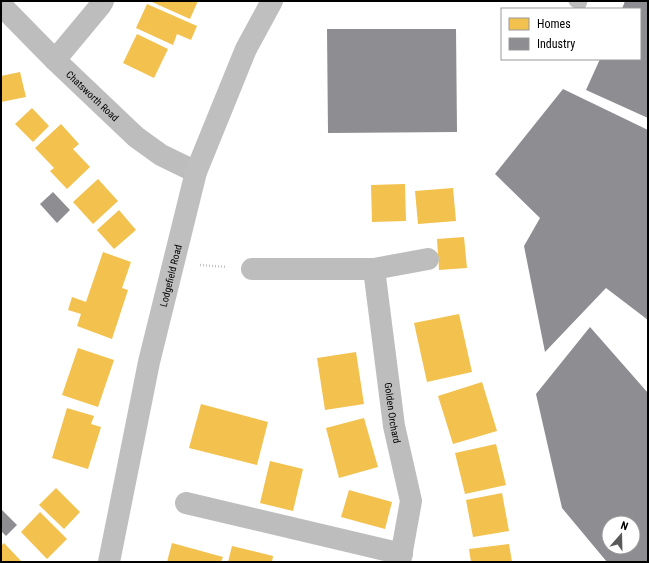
<svg xmlns="http://www.w3.org/2000/svg" width="649" height="563" font-family="'Roboto Condensed',sans-serif">
<style>
.homes{fill:#f2c14e}
.industry{fill:#8d8d92;fill-rule:evenodd}
.lines{fill:none;stroke-linecap:round;stroke-linejoin:round}
.path{stroke:#c2c2c2;stroke-width:2.5;stroke-dasharray:1 2;stroke-linecap:butt}
.lane{stroke:#bdbdbd;stroke-width:13}
.street{stroke:#bdbdbd;stroke-width:22}
.secondary{stroke:#bfbfbf;stroke-width:22}
.labels{text-anchor:middle;dominant-baseline:central;stroke-width:4;stroke-linejoin:round;paint-order:stroke}
.street-label{font-size:10px;fill:#000;stroke:#fff}
</style>
<rect width="100%" height="100%" fill="#fff"/>
<g class="homes">
<polygon points="153,1 198,1 190,19 152,2"/>
<polygon points="147,4 197,26 191,40 177,34 173,45 136,28"/>
<polygon points="137,34 168,49 154,78 123,63"/>
<polygon points="20,72 26,97 1,102 1,76"/>
<polygon points="32,108 49,126 33,142 15,124"/>
<polygon points="61,124 79,144 73,149 90,167 67,189 50,171 54,168 35,148"/>
<polygon points="98,179 118,201 93,224 73,202"/>
<polygon points="405,184 406,221 372,222 371,185"/>
<polygon points="453,188 456,221 418,224 415,191"/>
<polygon points="119,210 136,230 114,249 97,230"/>
<polygon points="464,237 467,268 439,270 437,239"/>
<polygon points="103,252 131,262 122,288 128,290 112,339 77,326 81,314 68,310 72,297 86,302"/>
<polygon points="459,314 472,372 427,382 414,323"/>
<polygon points="78,348 114,360 98,407 62,395"/>
<polygon points="356,352 364,404 325,410 317,358"/>
<polygon points="482,382 497,431 453,444 438,396"/>
<polygon points="201,404 268,422 257,465 189,448"/>
<polygon points="67,408 94,416 91,424 101,427 88,469 52,458"/>
<polygon points="364,418 378,467 339,478 326,428"/>
<polygon points="496,444 506,485 465,494 455,453"/>
<polygon points="270,461 303,469 293,511 260,503"/>
<polygon points="56,488 80,512 64,529 39,505"/>
<polygon points="349,490 392,502 385,529 341,517"/>
<polygon points="502,493 509,531 473,537 466,500"/>
<polygon points="40,512 67,539 47,559 21,532"/>
<polygon points="4,543 22,562 1,562 1,546"/>
<polygon points="172,543 223,557 221,562 167,562"/>
<polygon points="509,544 512,562 471,562 469,549"/>
<polygon points="232,546 273,556 272,562 228,562"/>
</g>
<g class="industry">
<polygon points="625,1 648,1 648,118 586,90 600,59 640,59 640,9 622,9"/>
<polygon points="327,29 456,29 457,132 328,133"/>
<polygon points="563,89 648,130 648,320 606,288 545,352 524,246 540,218 495,174"/>
<polygon points="53,192 70,210 57,223 40,204"/>
<path d="M590,327l58,66v169h-41l-45,-54 -26,-114zM609,523h24v24h-24z"/>
<polygon points="1,509 17,525 6,536 1,531"/>
</g>
<g class="lines">
<polyline class="path" points="200,265 227,267"/>
<polyline class="lane" points="575,1 580,4 581,1"/>
<g class="street">
<path id="s1" d="M1,5l54,55 81,77 25,18 35,17"/>
<polyline points="55,60 100,6 103,1"/>
<polyline points="252,269 374,269 428,259"/>
<path id="s2" d="M374,269l20,157 17,75 -11,61"/>
<polyline points="186,503 402,554"/>
</g>
<path class="secondary" id="s3" d="M109,562l40,-200 47,-190 50,-123 26,-48"/>
</g>
<g class="labels">
<g class="street-label">
<text stroke="none"><textPath href="#s1" startOffset="129">Chatsworth Road</textPath></text>
<text stroke="none"><textPath href="#s3" startOffset="293">Lodgefield Road</textPath></text>
<text stroke="none"><textPath href="#s2" startOffset="145">Golden Orchard</textPath></text>
</g>
</g>
<rect width="649" height="563" fill="none" stroke="#000000" stroke-width="4"/>
<rect x="501" y="8" width="140" height="52" fill="#ffffff" stroke="#999999"/>
<rect x="509" y="18" width="20" height="12" fill="#f2c14e" stroke="#999999"/>
<text x="537" y="28" font-size="12" fill="#000000">Homes</text>
<rect x="509" y="38" width="20" height="12" fill="#8d8d92" stroke="#999999"/>
<text x="537" y="48" font-size="12" fill="#000000">Industry</text>
<g transform="translate(621 535) rotate(20)"><circle r="19" fill="#ffffff" stroke="#999999"/>
<path d="M0-3L7 15L0 10L-7 15Z" fill="#595959"/>
<text y="-6" font-size="11" font-weight="bold" text-anchor="middle" fill="#000000">N</text>
</g>
</svg>
